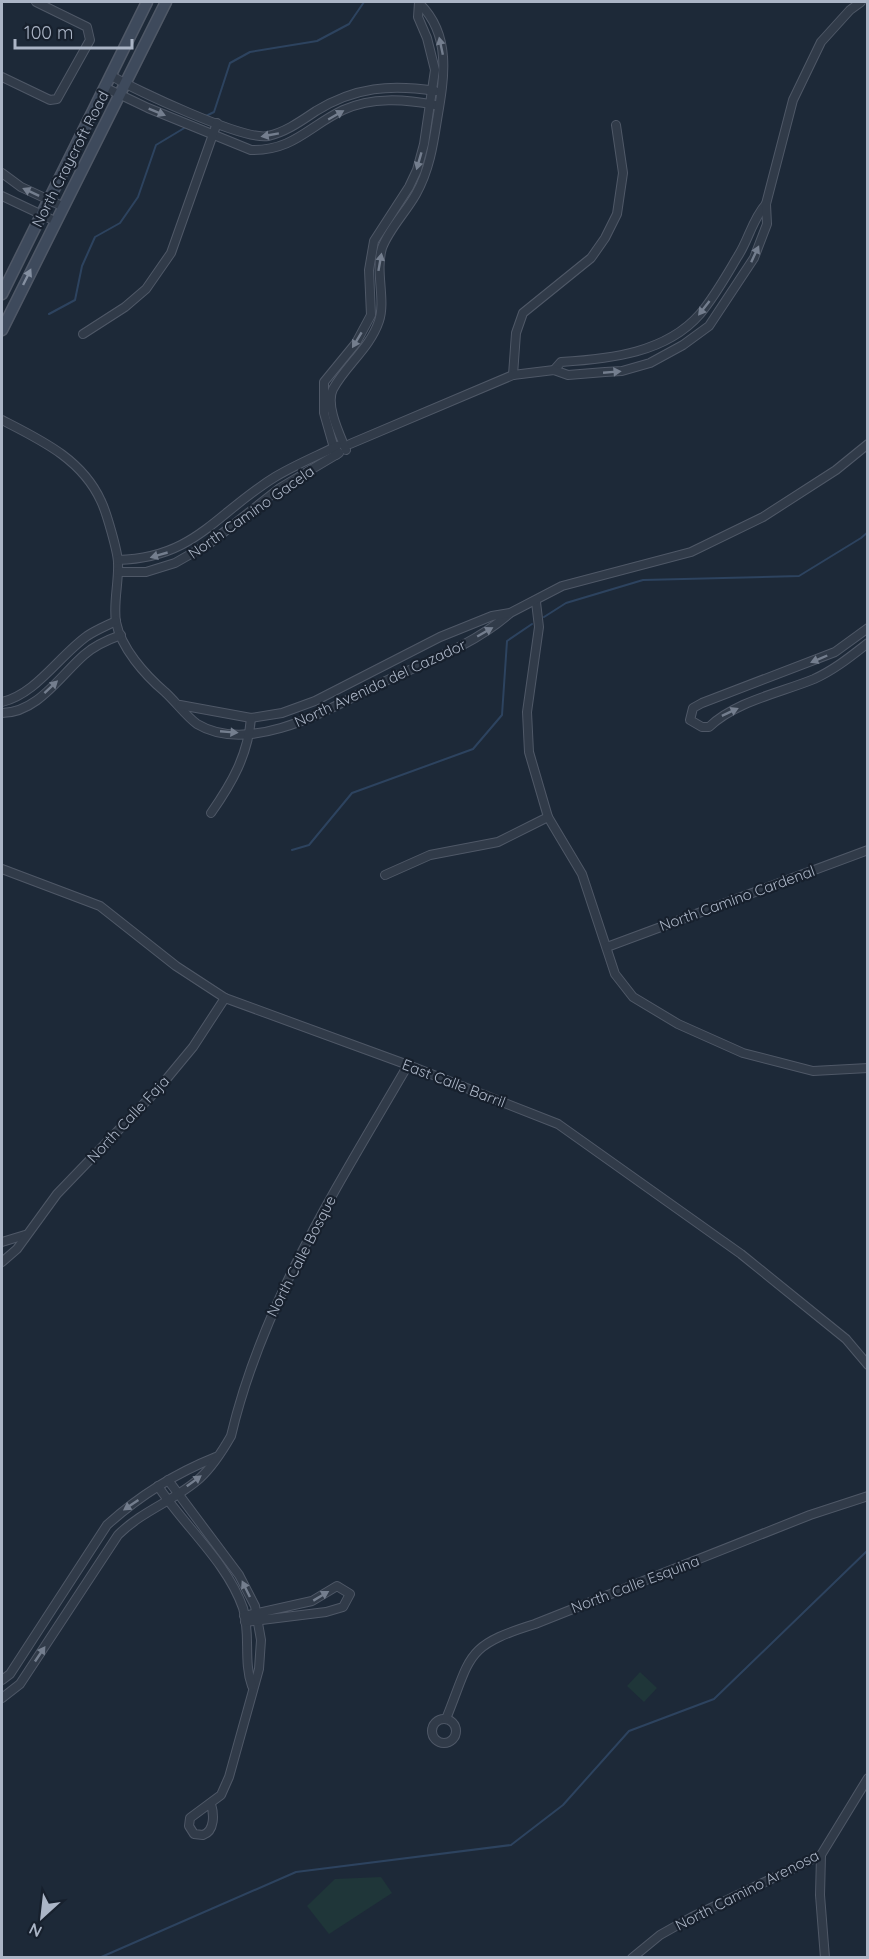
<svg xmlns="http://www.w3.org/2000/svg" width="869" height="1959" font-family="Quicksand,sans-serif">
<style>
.green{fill:#1f3639}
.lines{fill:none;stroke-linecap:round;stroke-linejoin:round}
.stream{stroke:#2d435f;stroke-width:2}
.street-casing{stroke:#4f5867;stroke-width:10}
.secondary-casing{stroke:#4f5867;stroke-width:13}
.street{stroke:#313b49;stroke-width:8}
.secondary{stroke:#3e4a5c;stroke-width:10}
.oneway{fill:#747e8e}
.oneway2{fill:#8590a1}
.labels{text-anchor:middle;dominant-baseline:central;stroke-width:4.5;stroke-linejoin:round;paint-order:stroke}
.street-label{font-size:15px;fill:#abb5c6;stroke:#17202d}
</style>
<rect width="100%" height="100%" fill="#1d2938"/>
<g class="green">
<polygon points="640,1672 657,1688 644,1702 627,1686"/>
<polygon points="381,1877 392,1893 329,1934 307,1906 335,1879"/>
</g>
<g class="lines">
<g class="stream">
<polyline points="204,117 214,112 230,63 250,52 317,41 349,24 364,2"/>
<polyline points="49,314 75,300 82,266 95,237 120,223 138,197 156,145 186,127"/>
<polyline points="544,617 566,603 643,580 799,576 861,538 868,532"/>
<polyline points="292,850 309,845 352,793 473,749 502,715 507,641 532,624"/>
<polyline points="99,1958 296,1872 511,1845 563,1805 629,1731 714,1699 868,1550"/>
</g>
<g class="street-casing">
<g id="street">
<path d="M110,75c25,15 134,66 158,61 18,-4 33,-15 48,-25 39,-24 75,-27 119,-20"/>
<polyline points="2,77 50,100 57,99 90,40 87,27 36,2"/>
<path d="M104,87l44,21 103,42c42,1 58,-24 92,-40 29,-13 61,-11 92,-5"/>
<polyline points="2,173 21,187 62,206"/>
<polyline points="2,196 55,221"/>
<polyline points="83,334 125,307 146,289 171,253 217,123"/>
<path d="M554,370l7,-8c49,-3 105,-9 139,-48 15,-18 26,-38 38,-58 11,-17 14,-36 28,-52"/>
<polyline points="513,375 516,333 523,313 591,258 605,238 617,214 623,173 616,125"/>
<path d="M2,420c39,20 80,39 99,81 5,10 17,51 17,62 1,19 -5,40 -2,59 5,26 29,53 49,70 10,9 21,24 32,32 48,29 121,-8 164,-31 49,-26 105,-42 148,-79"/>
<polyline points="350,444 513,375 554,370 568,375 605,372 622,371 650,363 683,345 709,326 754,258 767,224 766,204 793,100 821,42 850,10 861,2"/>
<path d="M346,450c-6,-15 -21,-45 -13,-61 13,-24 37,-41 46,-68 7,-21 -4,-49 3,-73 7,-19 24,-36 34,-54 13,-23 17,-48 21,-74 7,-41 15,-84 -17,-116"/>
<polyline points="336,455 324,413 324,382 356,343 371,315 369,270 374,241 409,187 417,170 424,144 435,70 427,38 418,17 419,2"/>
<path d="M118,560c77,-2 98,-47 157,-83 20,-12 42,-21 62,-31"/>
<polyline points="118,572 146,572 175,563 210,543 280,488 339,453"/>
<polyline points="536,602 539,627 527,712 529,752 548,817 582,874 615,974 633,997 678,1024 743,1053 813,1071 868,1068"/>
<path d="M868,628l-33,24 -133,51 -9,5 -3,12 12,7h7c27,-26 71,-34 105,-48 20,-9 36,-22 54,-36"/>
<path d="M2,702c34,-8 56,-45 85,-66 9,-6 19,-10 29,-15"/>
<polyline points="180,705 251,718 282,713 315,701 440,637 492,616 510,613 562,586 691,552 763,517 836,470 868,444"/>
<path d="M2,713c35,0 58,-37 82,-58 11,-10 23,-15 37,-20"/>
<path d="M211,813c21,-30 37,-58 40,-95"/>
<polyline points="2,869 100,906 176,966 225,998 408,1065 558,1124 741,1254 846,1339 868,1365"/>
<polyline points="385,875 430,855 498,842 548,817"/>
<polyline points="607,947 868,850"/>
<polyline points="2,1242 25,1235"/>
<polyline points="2,1262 17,1249 57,1194 159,1088 193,1047 225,998"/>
<path d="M168,1480l71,95 16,31 6,34 -2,29 -30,108 -8,18 -31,23 -1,8 5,8 9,1c12,-4 11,-21 8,-31"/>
<path d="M158,1486c26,40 69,76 85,122 8,26 0,53 9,78"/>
<polyline points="244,1616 312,1601 337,1586 350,1594 343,1607 326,1612 245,1622"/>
<path d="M2,1680l8,-6 97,-149c32,-29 69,-52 109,-68"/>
<path d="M2,1698l18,-14 98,-149c25,-25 58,-35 82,-57 12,-11 23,-28 31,-42 32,-135 108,-252 177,-371"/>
<circle cx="444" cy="1731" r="12"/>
<path d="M446,1719c26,-64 18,-73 89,-95l275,-109 58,-19"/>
<polyline points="821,1855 820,1895 825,1958"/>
<polyline points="632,1958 660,1935 692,1917 821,1855 868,1778"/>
</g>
</g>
<g class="secondary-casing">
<g id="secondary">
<polyline points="2,294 147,2"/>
<polyline points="2,330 166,2"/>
</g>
</g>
<use href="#street" class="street"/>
<use href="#secondary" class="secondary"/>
</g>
<defs><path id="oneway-solid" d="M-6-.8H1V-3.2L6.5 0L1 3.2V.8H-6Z" transform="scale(1.5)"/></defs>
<g class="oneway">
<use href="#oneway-solid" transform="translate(441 46) rotate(-102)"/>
<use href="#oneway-solid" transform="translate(157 112) rotate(22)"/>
<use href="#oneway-solid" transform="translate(336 115) rotate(-30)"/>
<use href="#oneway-solid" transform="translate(270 135) rotate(170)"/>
<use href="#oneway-solid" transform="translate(419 161) rotate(106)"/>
<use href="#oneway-solid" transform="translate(31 192) rotate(-155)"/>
<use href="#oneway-solid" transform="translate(755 254) rotate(-65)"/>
<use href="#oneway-solid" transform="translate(380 262) rotate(-80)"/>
<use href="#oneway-solid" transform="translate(704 308) rotate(128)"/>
<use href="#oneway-solid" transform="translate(357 340) rotate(121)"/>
<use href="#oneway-solid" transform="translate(612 372) rotate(-5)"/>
<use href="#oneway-solid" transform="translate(159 555) rotate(164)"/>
<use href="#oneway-solid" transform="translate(485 632) rotate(-30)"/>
<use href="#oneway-solid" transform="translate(819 659) rotate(157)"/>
<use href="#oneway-solid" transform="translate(51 687) rotate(-43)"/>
<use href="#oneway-solid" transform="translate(730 712) rotate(-25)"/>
<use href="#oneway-solid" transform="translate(229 732) rotate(5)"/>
<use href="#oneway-solid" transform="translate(194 1481) rotate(-36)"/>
<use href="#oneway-solid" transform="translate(131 1505) rotate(146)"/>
<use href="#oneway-solid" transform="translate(246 1589) rotate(-116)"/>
<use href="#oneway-solid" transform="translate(321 1596) rotate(-31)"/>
<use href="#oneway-solid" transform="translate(40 1654) rotate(-56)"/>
</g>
<use class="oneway2" href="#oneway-solid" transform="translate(27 277) rotate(-64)"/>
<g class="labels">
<g class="street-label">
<text transform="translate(70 159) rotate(-63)">North Craycroft Road</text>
<text transform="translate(251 512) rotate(-35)">North Camino Gacela</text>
<text transform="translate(380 683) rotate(-25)">North Avenida del Cazador</text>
<text transform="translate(737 898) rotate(-20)">North Camino Cardenal</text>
<text transform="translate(454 1083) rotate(21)">East Calle Barril</text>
<text transform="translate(128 1119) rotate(-47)">North Calle Faja</text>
<text transform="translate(301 1256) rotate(-63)">North Calle Bosque</text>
<text transform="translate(635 1584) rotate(-21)">North Calle Esquina</text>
<text transform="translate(747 1890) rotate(-27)">North Camino Arenosa</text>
</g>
</g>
<rect width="869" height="1959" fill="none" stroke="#abb5c6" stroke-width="6"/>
<g transform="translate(42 1917) rotate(207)" stroke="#17202d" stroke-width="4.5" paint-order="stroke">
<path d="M0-4.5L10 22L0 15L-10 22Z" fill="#abb5c6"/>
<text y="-9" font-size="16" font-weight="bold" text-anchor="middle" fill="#abb5c6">N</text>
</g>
<path d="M15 39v9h117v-9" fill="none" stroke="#abb5c6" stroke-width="3"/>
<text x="24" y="39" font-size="18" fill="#abb5c6" stroke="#17202d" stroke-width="4.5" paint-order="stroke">100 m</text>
</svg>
